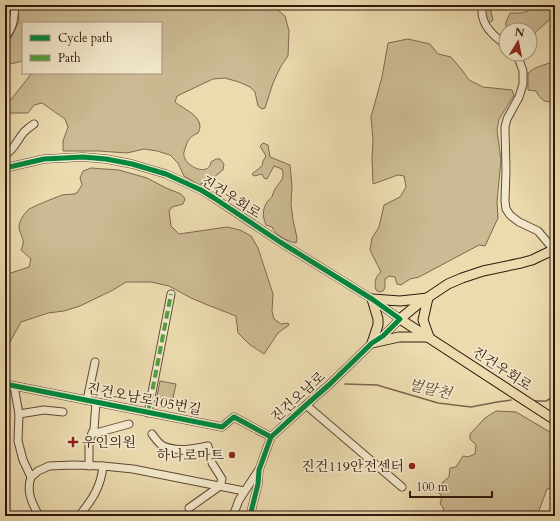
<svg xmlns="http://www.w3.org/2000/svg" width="560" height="521" font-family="Cardo,'Noto Serif KR',serif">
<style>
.green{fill:#cbba93;stroke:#7e6850}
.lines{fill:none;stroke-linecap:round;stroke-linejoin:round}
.stream{stroke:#7b644d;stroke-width:1.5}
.minor-casing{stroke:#604835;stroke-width:9}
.major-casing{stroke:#31170c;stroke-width:11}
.minor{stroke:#f2e8cb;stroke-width:7}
.major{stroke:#ebdbaf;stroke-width:9}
.quiet{stroke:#52a13e;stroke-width:4;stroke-dasharray:8 4;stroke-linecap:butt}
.cycleway-casing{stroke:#f2e8cb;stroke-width:8}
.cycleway{stroke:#00873e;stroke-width:5}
.poi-dot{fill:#8f2418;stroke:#f2e8cb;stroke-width:1.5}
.labels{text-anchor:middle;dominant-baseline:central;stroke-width:3.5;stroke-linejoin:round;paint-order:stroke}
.street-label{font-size:14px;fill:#31170c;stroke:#f2e8cb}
.poi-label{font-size:14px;fill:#31170c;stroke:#f2e8cb;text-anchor:end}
.water-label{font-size:15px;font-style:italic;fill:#624b37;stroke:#f2e8cb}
</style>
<rect width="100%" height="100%" fill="#ebdbaf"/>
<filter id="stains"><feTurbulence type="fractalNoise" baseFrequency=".005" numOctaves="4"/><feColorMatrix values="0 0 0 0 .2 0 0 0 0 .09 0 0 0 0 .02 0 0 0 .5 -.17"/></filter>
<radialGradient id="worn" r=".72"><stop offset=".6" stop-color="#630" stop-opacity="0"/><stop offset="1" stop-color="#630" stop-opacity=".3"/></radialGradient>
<g class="green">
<path d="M20,5h252l13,11 4,15 -1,25 -7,10 -8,17 -8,25 -3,1 -4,-3 -3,-14 -5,-5 -11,-5 -14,-4 -12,1 -36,17 -2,6c8,7 24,12 25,24 0,3 -1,5 -2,7 -7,3 -10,6 -12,13 -1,3 -3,7 -2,10 2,11 25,21 27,6l5,-3h4l4,5 -1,6 -10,8 -14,7 -15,-9 -6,-13 -8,-8 -13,-4 -13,-2 -17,4 -28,-2h-36v-10l5,-14 -3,-8 -23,-16 -8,2 -6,8h-22l-1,-6 27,-34h129v-50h-138v38l-13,3 -5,5v-26l6,-5 8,-17 -1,-14z"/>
<polygon points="484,5 494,5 491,6 491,12 493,20 489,23 484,15"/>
<path d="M532,5h23v10c-9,7 -16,15 -25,22v-7h-24v14l-5,-4 -1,-6 6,-5v-7l4,-9c10,0 16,1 23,-6z"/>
<path d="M408,39l22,5 8,10 13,3 11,13 7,10 14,7 29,3 2,5 -15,24 -2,11 4,30 -4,42 1,16 -13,28 -6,-1 -60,32 -9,2 -9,6 -4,-1 -2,-7 -6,-1 -4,3v9l-2,3 -4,1 -3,-2c-2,-6 -1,-14 5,-18l-11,-22 2,-12 7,-11 5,-22 16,-8 6,-10 -2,-11 -6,-1 -25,9 -1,-26 1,-18 -2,-23 11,-40 6,-34z"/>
<path d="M555,61v39c-9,5 -15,-1 -19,-9l-8,-1v-17l7,-5z"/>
<path d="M263,143l5,2 2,12 20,8 2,21 -1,18 2,16 4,18 -1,5c-9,-2 -20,-7 -24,-16l-6,-2c-3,-7 -4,-14 0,-21 1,-3 4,-5 6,-7 1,-2 1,-4 2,-6 4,-9 12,-11 8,-22l-8,-3 -7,13 -3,-1 -2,-4 -8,2 -2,-2 10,-8 1,-5 3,-5 -6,-10z"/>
<path d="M91,168l28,2 28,8 19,10 15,6 4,5 -2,5 -11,3 -3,4 2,15 8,8 48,-7 13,3 11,6 7,12 15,46 -1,17 2,8 7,5 7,-1 1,2 -11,8 -14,21 -15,-10 -11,-11 -2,-17 -26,-10 -19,-8 -22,-12 -18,-4h-25l-13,8 -33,16 -16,5 -16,2 -27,9 -11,20 -4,9h-1v-76l24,-8 2,-8 -10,-9c6,-12 -2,-14 -2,-24 1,-6 5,-12 9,-16 3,-3 29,-13 34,-15 5,-1 10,0 15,-2l5,-8 -2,-7 3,-7z"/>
<polygon points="160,381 176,384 173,398 164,408 155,406"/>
<polygon points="496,411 516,412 555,435 555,514 553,506 554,490 551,488 547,489 538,513 539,516 446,516 444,514 443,507 440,504 442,497 438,491 442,483 449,477 450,468 456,467 463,456 468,457 475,454 476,445 470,439 470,434 485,418"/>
</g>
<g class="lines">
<g class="stream">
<polyline points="345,384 377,385 438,403 471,407 497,402 511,400"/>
<polyline points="533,401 546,401 555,396"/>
</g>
<g class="minor-casing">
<g id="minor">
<path d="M483,5c-3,9 1,20 8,27 4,5 10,9 15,13"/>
<path d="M5,37c9,-10 9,-19 10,-32"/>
<polyline points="516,54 518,57 523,71 523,84 519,97 507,119 505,127 506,170 505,201 506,209 510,215 519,222 538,231 554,250"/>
<path d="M5,155c10,-6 12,-15 19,-23 3,-3 7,-6 10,-8"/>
<polyline points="5,168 44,159 83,157 106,159 132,164 166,174 201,190 214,198 280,242 372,299 400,319 383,336 372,343 330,384 306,405 271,437 259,470 258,484 250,516"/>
<polyline points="5,384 222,427 234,417 271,437"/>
<path d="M14,386l5,28 -1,27 5,19 8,17c-5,15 1,26 8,39"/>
<polyline points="87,400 95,362"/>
<polyline points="306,405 402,487"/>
<polyline points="148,413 171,294"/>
<polyline points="19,414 44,410 63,412"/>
<polyline points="92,433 96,433 129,424"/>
<path d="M152,434c3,4 7,10 11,12 14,6 31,3 45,0l4,17 10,16 -2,7 -31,22"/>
<polyline points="89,466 89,441 94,429 96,402"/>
<polyline points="31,477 38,471 49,466 73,465 103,466 133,469 244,491"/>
<polyline points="63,516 70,516"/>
<path d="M79,516c13,-16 22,-29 24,-50"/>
<polyline points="233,516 239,500 258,471"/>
</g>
</g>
<g class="major-casing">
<g id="major">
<polyline points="555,249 532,260 521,263 483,271 462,278 448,284 418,304 400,319 555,420"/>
<polygon points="428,298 423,320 429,337 399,337 372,343 378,325 378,319 372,299 400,301"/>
</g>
</g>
<use href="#minor" class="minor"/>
<use href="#major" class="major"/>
<polyline class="quiet" points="148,413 171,294"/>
<g class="cycleway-casing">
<g id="cycleway">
<polyline points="5,168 44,159 83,157 106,159 132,164 166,174 201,190 214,198 280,242 372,299 400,319 383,336 372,343 330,384 306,405 271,437 259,470 258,484 250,516"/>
<polyline points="5,384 222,427 234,417 271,437"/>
</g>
</g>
<use href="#cycleway" class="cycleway"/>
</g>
<g class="poi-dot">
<path d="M71 436h4v4h4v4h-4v4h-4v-4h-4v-4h4z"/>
<circle cx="232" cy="455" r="4"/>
<circle cx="412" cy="466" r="4"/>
</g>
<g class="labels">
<g class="street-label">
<text transform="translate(231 197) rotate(32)">진건우회로</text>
<text transform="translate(502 369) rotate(33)">진건우회로</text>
<text transform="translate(298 397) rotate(-42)">진건오남로</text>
<text transform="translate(144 399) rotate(11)">진건오남로105번길</text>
</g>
<g class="poi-label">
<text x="82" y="442" text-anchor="start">우인의원</text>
<text x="224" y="455">하나로마트</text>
<text x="404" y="466">진건119안전센터</text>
</g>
<g class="water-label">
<text transform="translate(430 389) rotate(13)">벌말천</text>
</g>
</g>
<rect width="560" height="521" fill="none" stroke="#ebdbaf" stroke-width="20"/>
<rect x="6" y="6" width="548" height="509" fill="none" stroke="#31170c" stroke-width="2"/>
<rect x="10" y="10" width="540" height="501" fill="none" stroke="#31170c"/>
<rect x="22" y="22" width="140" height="52" fill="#f2e8cb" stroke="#a5947f"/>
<rect x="30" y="35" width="20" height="6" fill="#00873e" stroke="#a5947f"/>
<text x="58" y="42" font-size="12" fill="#31170c">Cycle path</text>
<rect x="30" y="55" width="20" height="6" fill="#52a13e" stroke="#a5947f"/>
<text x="58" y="62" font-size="12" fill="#31170c">Path</text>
<g transform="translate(518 42) rotate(10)"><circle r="19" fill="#f2e8cb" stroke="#a5947f"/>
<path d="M0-3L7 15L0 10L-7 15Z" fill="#8f2418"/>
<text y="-6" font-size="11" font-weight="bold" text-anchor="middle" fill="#31170c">N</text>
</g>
<path d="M410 491v6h82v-6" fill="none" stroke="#31170c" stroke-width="2"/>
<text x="416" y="491" font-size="12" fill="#31170c" stroke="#f2e8cb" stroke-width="3" paint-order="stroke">100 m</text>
<rect width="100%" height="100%" filter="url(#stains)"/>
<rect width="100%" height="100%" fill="url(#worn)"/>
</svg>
